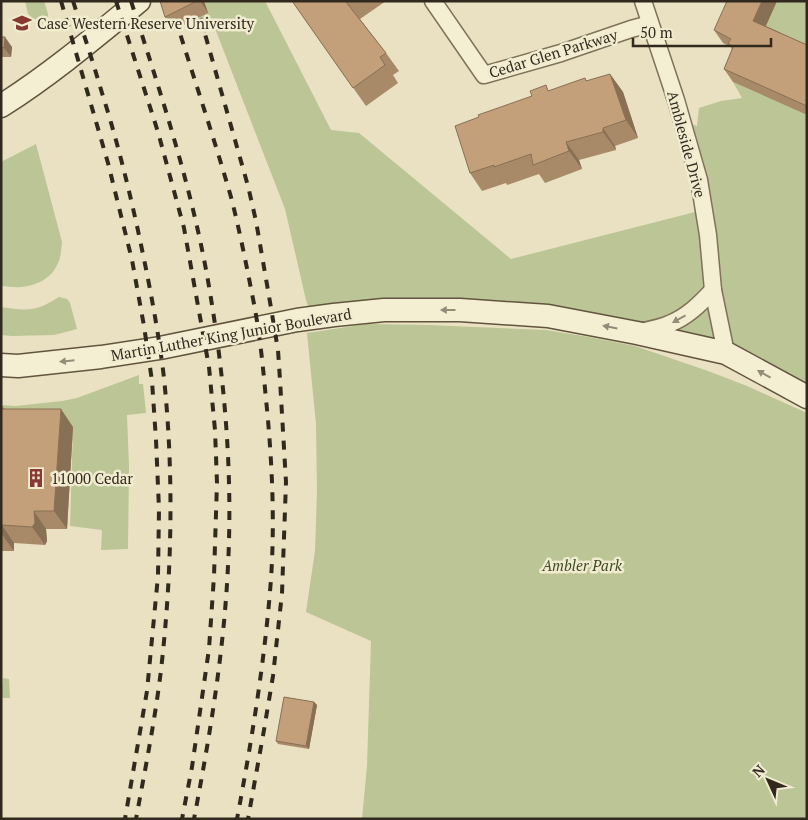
<svg xmlns="http://www.w3.org/2000/svg" width="808" height="820" font-family="'PT Serif',serif">
<style>
.green{fill:#bbc596}
.lines{fill:none;stroke-linecap:round;stroke-linejoin:round}
.minor-casing{stroke:#80725a;stroke-width:19}
.secondary-casing{stroke:#62543e;stroke-width:25}
.minor{stroke:#f4eed3;stroke-width:16}
.secondary{stroke:#f4eed3;stroke-width:22}
.rail{stroke:#31291d;stroke-width:4;stroke-dasharray:9 9;stroke-linecap:butt}
.wall{fill:#a88a69}
.shaded-wall{fill:#887055}
.building{fill:#c3a07a;stroke:#887055}
.oneway{fill:#928c78}
.labels{text-anchor:middle;dominant-baseline:central;stroke-width:5;stroke-linejoin:round;paint-order:stroke}
.poi-label{font-size:15px;fill:#31291d;stroke:#f1ebd0;text-anchor:start}
.street-label{font-size:15px;fill:#31291d;stroke:#f1ebd0}
.park-label{font-size:15px;font-style:italic;fill:#3e4c26;stroke:#f1ebd0}
</style>
<rect width="100%" height="100%" fill="#e9e1c1"/>
<g class="green">
<polygon points="25,1 44,1 48,14 48,20 38,26 36,21 28,14"/>
<polygon points="195,1 265,1 331,130 359,133 511,259 703,210 682,121 697,126 699,108 721,101 742,98 733,82 807,115 807,397 726,353 548,316 312,318 306,300 285,209 211,18 205,34"/>
<polygon points="774,1 807,1 807,54 762,34"/>
<path d="M36,144l26,98c-1,7 -1,17 -5,23 -6,14 -22,21 -36,22 -6,1 -13,-1 -20,-1v-124z"/>
<path d="M59,297l8,2 3,4 7,26 -23,6 -42,1 -11,-1v-28c14,2 30,5 44,-2 4,-2 9,-5 14,-8z"/>
<polygon points="367,324 428,325 546,330 589,337 635,346 708,371 747,386 807,413 807,819 362,819 367,766 371,641 306,612 315,551 317,492 316,424 307,333"/>
<polygon points="139,375 139,384 143,384 146,413 127,415 129,467 128,549 101,550 102,530 70,526 73,427 14,427 1,405 16,406 62,401 77,398"/>
<polygon points="3,678 9,679 10,698 1,698"/>
</g>
<g class="lines">
<g class="minor-casing">
<g id="minor">
<polyline points="433,1 484,75 561,53 631,29 650,24"/>
<polyline points="643,1 676,100 699,180 708,235 713,290 726,353"/>
<path d="M639,332c10,-2 21,-4 30,-8 18,-7 31,-20 44,-34"/>
</g>
</g>
<g class="secondary-casing">
<g id="secondary">
<path d="M1,106c49,-31 93,-68 138,-105"/>
<polyline points="1,365 18,366 101,357 160,348 297,320 334,315 384,310 460,310 548,316 637,333 726,353 807,397"/>
</g>
</g>
<use href="#minor" class="minor"/>
<use href="#secondary" class="secondary"/>
<g class="rail">
<polyline points="61,1 108,163 132,260 144,326 152,381 156,440 159,509 158,576 147,691 125,819"/>
<path d="M73,1c10,31 20,61 29,92 14,44 25,88 35,133 11,51 21,101 27,152 10,97 8,196 -3,292 -6,50 -16,100 -25,149"/>
<polyline points="116,1 158,132 184,228 209,367 215,430 217,483 214,576 209,649 192,767 182,819"/>
<path d="M131,1c29,90 59,181 76,274 17,96 26,194 21,291 -4,85 -18,169 -34,253"/>
<path d="M170,1c20,66 42,130 61,196 9,35 16,71 23,107 6,31 9,63 12,95 6,60 9,120 5,180 -6,80 -19,160 -34,240"/>
<polyline points="195,1 205,34 248,186 256,221 270,302 278,350 280,380 286,482 282,593 273,676 264,730 248,819"/>
</g>
</g>
<g class="wall">
<polygon points="160,1 204,1 208,13 174,30 165,17"/>
<polygon points="292,1 386,1 360,19 386,53 399,71 393,75 398,83 366,106"/>
<polygon points="777,1 766,26 807,45 807,115 733,82 724,69 732,50 731,47 723,43 714,30"/>
<polygon points="1,37 12,47 11,57 1,57"/>
<polygon points="610,74 623,92 638,138 615,146 616,150 579,160 582,169 545,183 539,174 507,185 506,183 482,191 470,173 550,91 585,78 587,81"/>
<polygon points="1,405 5,409 73,427 67,529 46,529 47,541 45,545 14,543 14,551 1,551"/>
<polygon points="314,702 317,705 309,749 278,744 276,741"/>
</g>
<g class="shaded-wall">
<polygon points="200,1 204,1 208,13"/>
<polygon points="762,1 777,1 762,34 753,21"/>
<polygon points="5,37 12,47 11,57 4,48"/>
<polygon points="610,74 623,92 638,138 626,120"/>
<polygon points="603,128 615,146 616,150 603,132"/>
<polygon points="566,142 579,160 582,169 569,151"/>
<polygon points="61,409 73,427 67,529 54,511"/>
<polygon points="34,511 46,529 47,541 45,545 32,527"/>
<polygon points="2,525 14,543 14,551 1,533"/>
<polygon points="314,702 317,705 309,749 306,746"/>
</g>
<g class="building">
<polygon points="160,1 197,1 165,17"/>
<polygon points="292,1 347,1 346,2 386,53 380,57 385,65 353,88"/>
<polygon points="727,1 762,1 753,21 807,45 807,106 724,69 733,47 728,43 731,39 714,30"/>
<polygon points="1,37 5,37 4,48 1,47"/>
<polygon points="610,74 626,120 603,128 603,132 566,142 569,151 533,165 531,154 494,167 494,165 470,173 455,126 479,117 478,115 532,96 530,91 546,85 548,91 585,78 586,81"/>
<polygon points="1,409 61,409 54,511 34,511 35,523 32,527 2,525 1,533"/>
<polygon points="284,697 314,702 306,746 276,741"/>
</g>
<defs><path id="oneway-solid" d="M-6-.8H1V-3.2L6.5 0L1 3.2V.8H-6Z" transform="scale(1.25)"/></defs>
<g class="oneway">
<use href="#oneway-solid" transform="translate(448 310) rotate(-180)"/>
<use href="#oneway-solid" transform="translate(679 319) rotate(151)"/>
<use href="#oneway-solid" transform="translate(610 327) rotate(-169)"/>
<use href="#oneway-solid" transform="translate(67 361) rotate(174)"/>
<use href="#oneway-solid" transform="translate(764 374) rotate(-151)"/>
</g>
<defs>
<g id="university-bare" transform="scale(1.5)"><path d="M0-5L7-2L0 1L-7-2ZM-4 1L0 2.5L4 1V4Q0 6-4 4Z" fill="#893931" stroke="#f1ebd0" stroke-width="2.5" paint-order="stroke"/></g>
<g id="building-bare" transform="scale(1.5)"><path d="M-4-6H4V6H1V3H-1V6H-4ZM-2.5-4.3h1.7v1.8h-1.7ZM.8-4.3h1.7v1.8H.8ZM-2.5-1h1.7V.8h-1.7ZM.8-1h1.7V.8H.8Z" fill="#893931" stroke="#f1ebd0" stroke-width="2.5" paint-order="stroke"/></g>
</defs>
<g fill-rule="evenodd">
<use href="#university-bare" x="22" y="23"/>
<use href="#building-bare" x="36" y="478"/>
</g>
<g class="labels">
<g class="poi-label">
<text x="37" y="23">Case Western Reserve University</text>
<text x="51" y="478">11000 Cedar</text>
</g>
<g class="street-label">
<text transform="translate(553 53) rotate(-17)">Cedar Glen Parkway</text>
<text transform="translate(687 144) rotate(75)">Ambleside Drive</text>
<text transform="translate(231 334) rotate(-10)">Martin Luther King Junior Boulevard</text>
</g>
<g class="park-label">
<text x="582" y="565">Ambler Park</text>
</g>
</g>
<rect width="808" height="820" fill="none" stroke="#31291d" stroke-width="5"/>
<g transform="translate(768 780) rotate(314)" stroke="#f1ebd0" stroke-width="4" paint-order="stroke">
<path d="M0-4L9 19L0 12L-9 19Z" fill="#31291d"/>
<text y="-8" font-size="14" font-weight="bold" text-anchor="middle" fill="#31291d">N</text>
</g>
<path d="M633 38v8h138v-8" fill="none" stroke="#31291d" stroke-width="2.5"/>
<text x="640" y="38" font-size="15" fill="#31291d" stroke="#f1ebd0" stroke-width="4" paint-order="stroke">50 m</text>
</svg>
